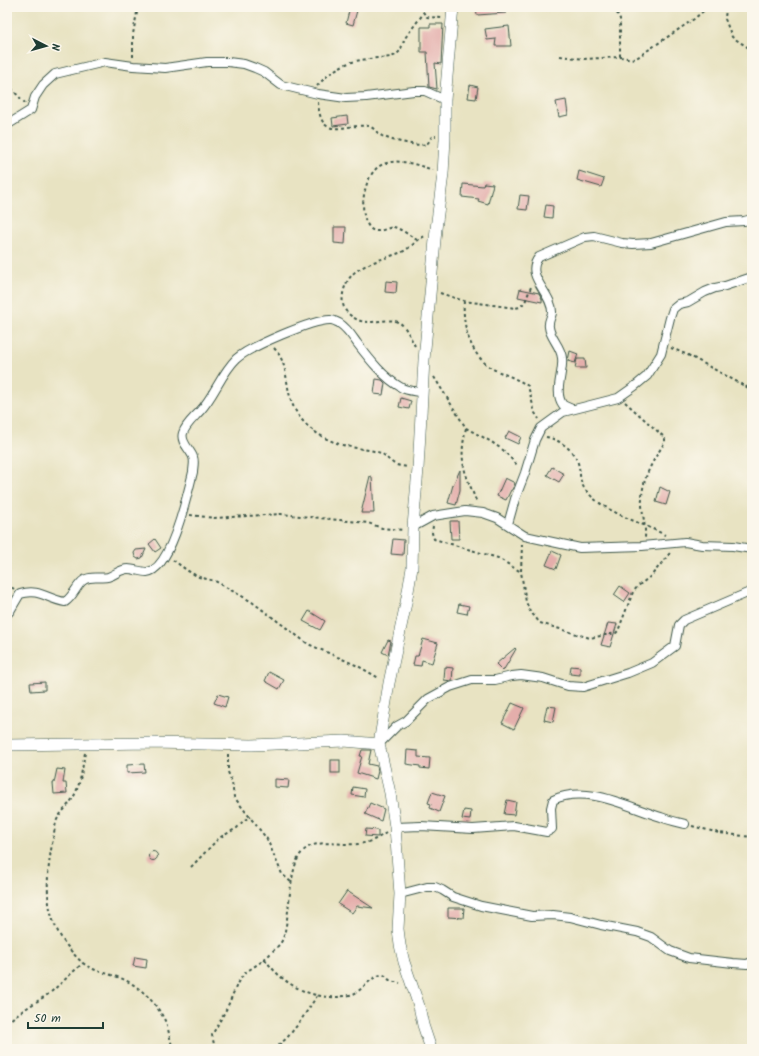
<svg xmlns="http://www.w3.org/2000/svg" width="759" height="1056" font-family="Kalam,sans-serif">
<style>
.building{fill:#e4aeab}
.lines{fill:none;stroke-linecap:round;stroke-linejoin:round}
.street-casing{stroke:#3d5649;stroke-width:10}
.secondary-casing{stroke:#3d5649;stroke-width:12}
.path{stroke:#3d5649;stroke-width:2;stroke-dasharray:3 3;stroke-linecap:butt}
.street{stroke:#fff;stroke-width:8}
.secondary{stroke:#fff;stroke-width:11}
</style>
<rect width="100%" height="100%" fill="#fbf7ec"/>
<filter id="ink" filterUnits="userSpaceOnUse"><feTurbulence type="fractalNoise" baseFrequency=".025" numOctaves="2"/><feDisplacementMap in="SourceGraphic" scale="8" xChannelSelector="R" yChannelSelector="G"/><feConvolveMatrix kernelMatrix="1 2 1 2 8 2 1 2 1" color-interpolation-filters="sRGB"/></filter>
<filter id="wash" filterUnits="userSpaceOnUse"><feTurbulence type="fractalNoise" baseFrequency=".012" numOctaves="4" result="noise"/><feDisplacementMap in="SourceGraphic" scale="16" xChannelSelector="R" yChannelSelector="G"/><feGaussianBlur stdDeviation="0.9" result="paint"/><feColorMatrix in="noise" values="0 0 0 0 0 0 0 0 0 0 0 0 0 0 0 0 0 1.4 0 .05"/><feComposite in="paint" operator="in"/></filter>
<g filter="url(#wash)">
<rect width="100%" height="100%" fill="#e8e3c2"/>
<g id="blocks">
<g class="building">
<polygon points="350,7 358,7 353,25 346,23"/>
<polygon points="476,7 506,7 506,13 477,15"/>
<polygon points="430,24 443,24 441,64 435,63 437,89 429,87 427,52 421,52 421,27 430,27"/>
<polygon points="509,26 511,46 495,46 496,39 487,40 485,29"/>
<polygon points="470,85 478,87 476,99 468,98"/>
<polygon points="566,100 568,115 559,117 556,102"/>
<polygon points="347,116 348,124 333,126 332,118"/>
<polygon points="579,171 604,179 601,187 577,180"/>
<polygon points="484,183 493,184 488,204 478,201 479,199 462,197 463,184 483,186"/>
<polygon points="520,195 529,196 527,210 518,209"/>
<polygon points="546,205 553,206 552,218 544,217"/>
<polygon points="334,227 346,227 345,244 334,243"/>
<polygon points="386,281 397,282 396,293 385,292"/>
<polygon points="520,289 539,293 542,299 542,302 518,297"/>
<polygon points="570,351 578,354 575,363 568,361"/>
<polygon points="577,359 585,359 586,368 575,368"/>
<polygon points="376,379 382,380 385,383 383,395 374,394"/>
<polygon points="401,398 411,401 409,409 399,407"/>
<polygon points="509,431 521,437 518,444 505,438"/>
<polygon points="552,467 564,474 559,482 547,475"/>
<polygon points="460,470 460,490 456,505 448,503 453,485"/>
<polygon points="370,476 372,477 374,513 361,513"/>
<polygon points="505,478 515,483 512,490 511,490 506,500 497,496"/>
<polygon points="660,487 670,492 666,505 656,502"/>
<polygon points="450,521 458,521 459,539 451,539"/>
<polygon points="155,539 161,548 155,552 149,544"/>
<polygon points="393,539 404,540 403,555 391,554"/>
<polygon points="146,549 142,558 138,559 135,557 134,553 136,550"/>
<polygon points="552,551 561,555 556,569 546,565"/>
<polygon points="620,586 630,593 624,602 614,595"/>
<polygon points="459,604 469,606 467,614 457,612"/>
<polygon points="309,611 325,621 320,630 303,621"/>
<polygon points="608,623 617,624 610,647 601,645"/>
<polygon points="423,639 438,643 432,663 422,660 421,666 413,665 415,656 418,656"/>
<polygon points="388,640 391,641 388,655 382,652"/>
<polygon points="515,648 516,649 503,671 496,664"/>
<polygon points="571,666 580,667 580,675 570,674"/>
<polygon points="445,667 453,668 452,681 444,680"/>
<polygon points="269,672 284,680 279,689 265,681"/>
<polygon points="45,682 45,690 31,691 30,683"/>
<polygon points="218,694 228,697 225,707 214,703"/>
<polygon points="512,703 524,708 514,729 502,723"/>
<polygon points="547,706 556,707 553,722 544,720"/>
<polygon points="362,750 371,750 368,764 377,766 378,771 376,779 357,773 362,756 360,756"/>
<polygon points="407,750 418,751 418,757 430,758 429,769 420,768 420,766 406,764"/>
<rect x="331" y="760" width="9" height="13"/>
<polygon points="144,764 145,772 127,773 127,765"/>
<polygon points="57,769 65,770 63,783 66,783 67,793 54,794 53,783 54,783"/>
<polygon points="275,779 289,780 288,788 275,787"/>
<polygon points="353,787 365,789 364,797 352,795"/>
<polygon points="432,792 445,796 439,812 430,808 431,804 428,803"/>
<polygon points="507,800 516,802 514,815 504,814"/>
<polygon points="370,803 384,809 381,821 365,814"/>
<polygon points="464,810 471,811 470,820 462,819"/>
<polygon points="366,829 378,830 378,837 365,836"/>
<circle cx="153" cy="856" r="4.5"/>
<polygon points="347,891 373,908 357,906 352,913 338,904"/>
<polygon points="448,908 464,908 463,918 448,917"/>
<polygon points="135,957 147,959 146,968 133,966"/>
</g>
</g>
</g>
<g filter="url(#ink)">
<use href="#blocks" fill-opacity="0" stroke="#3d5649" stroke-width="1"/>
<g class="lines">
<g class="street-casing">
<g id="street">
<polyline points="7,125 31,110 35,97 43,85 55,74 105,62 133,66 165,68 207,62 228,62 244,64 255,68 264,72 281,85 318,94 346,98 366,97 414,91 425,91 445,100"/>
<path d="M572,409l-9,-4c-10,-13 1,-33 -1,-47 -1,-12 -12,-20 -13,-31 -1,-6 2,-9 3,-14 1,-20 -29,-37 -13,-56l46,-20 9,-1 28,7 11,1 18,-1 75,-21 18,-1 8,-2"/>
<polyline points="508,524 515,499 525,473 535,440 541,428 563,412 618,398 635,386 647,376 661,354 670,318 673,309 679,304 688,302 705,292 715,288 725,286 752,277"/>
<polyline points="413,527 433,516 465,511 483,513 497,518 525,536 580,548 642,546 685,542 702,545 733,546 752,549"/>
<path d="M7,614l3,-3 10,-17c20,-6 26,5 45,8 9,-6 12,-18 19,-22 7,-5 17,-1 24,-3 7,-2 12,-8 20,-8 6,0 13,3 19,3 24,-2 41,-80 46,-100 0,-5 2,-10 0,-15 -3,-8 -13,-15 -10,-24 3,-9 11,-15 17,-22 14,-15 21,-37 36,-52 13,-12 78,-40 95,-39 2,0 6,2 8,3 8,5 13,13 18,20 13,17 27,35 45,45 6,3 14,3 21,5"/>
<polyline points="379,744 397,726 406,721 428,699 450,687 472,680 495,680 512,676 521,675 543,678 568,686 583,687 628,673 652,663 675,646 679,625 684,620 752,591"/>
<path d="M395,827l26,-1 52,3 41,-3 33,6 5,-3 -1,-21 2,-8c34,-16 75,7 108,17 7,3 16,5 24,7"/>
<polyline points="400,894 427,887 435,887 442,890 453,897 481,906 532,916 553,915 570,917 601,925 637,932 651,937 670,951 689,958 733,963 747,964 752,962"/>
</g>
</g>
<g class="secondary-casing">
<g id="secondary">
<polyline points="7,745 152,743 252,745 344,741 379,744"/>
<polyline points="431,1049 423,1025 419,1006 404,962 400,945 398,929 400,894 395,827 390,793 379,744 389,683 406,603 412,568 413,527 418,469 424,360 436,229 443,174 445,139 445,100 453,7"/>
</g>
</g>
<g class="path">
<polyline points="419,7 427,17 443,18"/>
<polyline points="614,7 620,19 620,57"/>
<polyline points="726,7 725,19 732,37 752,50"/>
<polyline points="560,56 584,59 620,57 635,59 694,19 708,7"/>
<polyline points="133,57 133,34 138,7"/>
<polyline points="7,84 25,103"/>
<path d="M317,86c25,-27 39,-26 74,-29l5,-2 4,-4 5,-13 18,-24"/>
<path d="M318,102c3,41 24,21 51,24 5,2 8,7 13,10 7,4 36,11 44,8 3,-1 4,-5 6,-8h4"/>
<path d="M417,240c-5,-3 -19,-13 -24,-13 -7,1 -17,8 -23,1 -12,-13 -7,-46 5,-58 4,-5 10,-7 16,-8 13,-2 30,4 42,8"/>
<polyline points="440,293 464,301 515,308 520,307 525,302 531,287"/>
<path d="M464,301c-2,25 6,56 31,69 11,5 23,9 33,16l7,27 4,6"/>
<path d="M415,346c-4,-7 -8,-18 -15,-23 -12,-7 -29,3 -42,-3 -4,-2 -9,-5 -12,-9 -8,-11 -1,-31 9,-39 13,-10 32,-14 47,-20 8,-4 15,-12 23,-16"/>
<path d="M274,348c14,15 11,33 17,52 8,26 34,42 60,47 10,2 21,3 30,6 5,3 7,7 12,10 3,3 10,3 14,4"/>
<polyline points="671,348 688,355 752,390"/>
<polyline points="434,377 466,428 490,441 503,450 518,466"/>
<path d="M625,402l40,36v4c-11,17 -22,34 -23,55 -1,14 4,27 3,41"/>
<path d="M466,428c-8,35 -1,44 11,75"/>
<path d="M546,437c13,2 28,13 32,26 4,14 -1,18 11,31 21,21 50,27 76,41"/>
<polyline points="190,515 214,518 281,514 368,523 382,528 403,530"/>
<polyline points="433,526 432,533 434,539 498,558 521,572"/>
<polyline points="522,544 521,572 526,602 530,611 540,623 590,638 616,633 618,631 633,592 638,586 651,576 670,553"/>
<polyline points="173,560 188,571 199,577 215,581 252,602 308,644 358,666 379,678"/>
<polyline points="7,584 14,589"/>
<path d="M85,753c-3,15 -4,30 -11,43 -5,10 -14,16 -18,26 -8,44 -18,88 12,125 7,9 15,18 25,22 10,4 21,6 32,11 17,8 33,25 41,43 3,8 4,17 7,26"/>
<polyline points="228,754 228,772 232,782 234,797 267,839 282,874 292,883"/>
<polyline points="692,826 719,833 752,837"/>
<polyline points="191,867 219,838 237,828 244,820 251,817"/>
<path d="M265,959c15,23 44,40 73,38 4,-1 10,-1 15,-3 10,-4 17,-17 28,-19 5,-1 6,4 10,6 3,1 6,1 9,2"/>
<polyline points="7,1023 16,1015 50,993 83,963"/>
<path d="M215,1049l-3,-14 15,-27 11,-26 8,-10 15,-10 8,-7 11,-11 3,-5c7,-25 5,-52 13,-76 10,-29 40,-17 62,-19 10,-1 19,-5 28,-11"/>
<polyline points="274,1049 287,1038 299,1023 317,996"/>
</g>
<use href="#street" class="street"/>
<use href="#secondary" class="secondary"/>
</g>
</g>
<rect width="759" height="1056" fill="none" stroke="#fbf7ec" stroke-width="24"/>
<g transform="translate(46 46) rotate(96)" stroke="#fbf7ec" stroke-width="3" paint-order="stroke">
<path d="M0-3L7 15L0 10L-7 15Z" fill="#1f3d34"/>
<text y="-6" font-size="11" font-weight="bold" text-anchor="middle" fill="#1f3d34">N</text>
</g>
<path d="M28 1022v6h75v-6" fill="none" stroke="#1f3d34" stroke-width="2"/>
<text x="34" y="1022" font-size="12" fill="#1f3d34" stroke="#fbf7ec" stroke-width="3" paint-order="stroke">50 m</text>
</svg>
